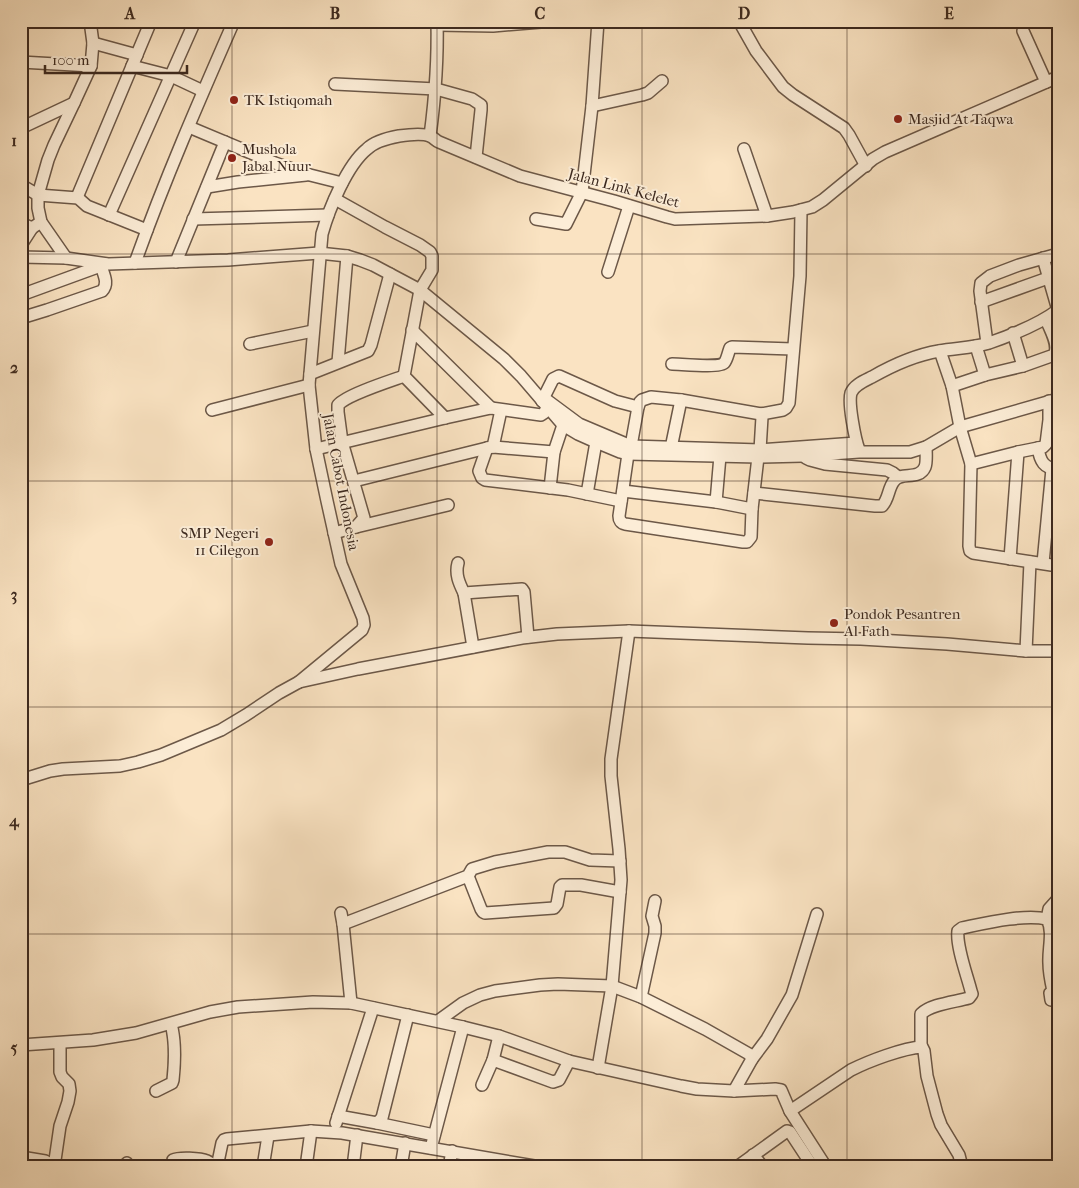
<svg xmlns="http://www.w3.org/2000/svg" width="1079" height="1188" font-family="'IM FELL French Canon',serif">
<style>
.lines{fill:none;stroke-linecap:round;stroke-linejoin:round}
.minor-casing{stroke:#6c5848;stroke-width:14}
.minor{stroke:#fcedd7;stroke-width:11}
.grid{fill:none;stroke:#3c291f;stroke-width:1;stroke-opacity:0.55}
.poi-dot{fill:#8f2418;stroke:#fcedd7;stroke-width:2}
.labels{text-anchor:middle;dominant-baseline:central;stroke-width:4;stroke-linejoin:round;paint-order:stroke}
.poi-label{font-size:15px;fill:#3c291f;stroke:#fcedd7;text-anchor:start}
.street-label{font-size:15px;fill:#3c291f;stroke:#fcedd7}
.neatline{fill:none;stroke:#3c291f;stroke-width:2}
.grid-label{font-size:16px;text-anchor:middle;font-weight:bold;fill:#3c291f}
</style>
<rect width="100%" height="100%" fill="#fae3c2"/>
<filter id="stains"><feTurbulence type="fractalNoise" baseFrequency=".004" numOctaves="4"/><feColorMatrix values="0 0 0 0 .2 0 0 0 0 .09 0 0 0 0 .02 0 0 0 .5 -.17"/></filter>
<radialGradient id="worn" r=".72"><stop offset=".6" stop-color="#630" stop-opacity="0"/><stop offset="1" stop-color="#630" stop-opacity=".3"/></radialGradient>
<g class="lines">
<g class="minor-casing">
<g id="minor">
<polyline points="739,21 756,51 783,87 793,95 844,128 849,135 866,166"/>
<polyline points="437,25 493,26 553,21"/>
<polyline points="1023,31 1046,82"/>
<polyline points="93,43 137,55"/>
<polyline points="21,62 91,66"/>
<polyline points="132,66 171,76 203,91"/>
<polyline points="335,84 436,89 472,99 481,105 481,110 476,157"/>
<polyline points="592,106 642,95 648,93 662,81"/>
<polyline points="189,127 275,163 310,175 342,183"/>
<polyline points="21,128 74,103"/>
<path d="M430,136c5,-38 8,-76 7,-115"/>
<polyline points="744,149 767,216"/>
<polyline points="21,185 38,195 78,198 87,206 147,230"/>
<polyline points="207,187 238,182 306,175"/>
<polyline points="78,198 78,195 151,21"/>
<polyline points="335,199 385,227 420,245 430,252 432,256 432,270 420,290 404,376 445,418"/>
<polyline points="109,215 195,21"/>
<polyline points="193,219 328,215"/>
<polyline points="536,219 566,224 582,192 592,106 598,21"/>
<polyline points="21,223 32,228 41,222"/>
<polyline points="21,245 32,228"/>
<polyline points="21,257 66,258 108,264 228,260 319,253 347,256 360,260 373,265 420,290 504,359 521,376 563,425 578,434 596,442 620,452 628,454 758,457 803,456 859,452 910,452 926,447 960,427 1058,399"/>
<polyline points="66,258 41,222 38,208 38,195 48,160 54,145 74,103 91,66 93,43 90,21"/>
<polyline points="1043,258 1058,310"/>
<polyline points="176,262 225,142"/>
<path d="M135,263c29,-82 64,-162 99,-242"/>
<polyline points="608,272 629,206"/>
<polyline points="21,295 106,264"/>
<polyline points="981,302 1048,278"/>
<path d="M21,318l26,-8 55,-19c7,-7 2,-16 -1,-25"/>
<polyline points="412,330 491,408"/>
<polyline points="1013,333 1023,366"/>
<polyline points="987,343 980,291 981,283 990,276 1019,265 1058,254"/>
<polyline points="250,344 313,331"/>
<polyline points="976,346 985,375"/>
<polyline points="940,351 952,386 960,427 971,464 969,546 970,551 973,553 1058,566"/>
<polyline points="338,362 347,256"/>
<path d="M672,364c8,0 48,4 52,-1 3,-3 4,-10 6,-15l2,-1 61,2"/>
<polyline points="310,374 368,351 371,345 390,274"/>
<path d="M952,386l33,-11 38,-9 31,-11c6,-10 -4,-25 -8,-36"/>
<polyline points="542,401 553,379 559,376 615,401 638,407"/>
<polyline points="548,401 579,424 631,446 760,450 856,443"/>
<polyline points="212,410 309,385"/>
<polyline points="493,447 501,410"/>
<polyline points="487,448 479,471 482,478 485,480 568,490 621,501"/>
<polyline points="671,448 681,400"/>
<path d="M1038,448c2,13 6,21 20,21"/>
<polyline points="316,449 445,418 491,408 541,415 544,413 547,408"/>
<polyline points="760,450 762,417 761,414"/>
<path d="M859,450c-4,-11 -11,-47 -8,-57 3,-8 13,-12 21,-16 21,-12 43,-22 67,-26 17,-3 34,-3 50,-8 23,-8 49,-18 69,-33"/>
<path d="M758,457l-6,52 -1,28 -4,5h-4l-118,-18c-4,-1 -6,-4 -6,-8l9,-62 3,-8 7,-39 2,-5 2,-2 9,-3 30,3 80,14 22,-4 3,-2 3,-5 11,-127 1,-66"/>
<polyline points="806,458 810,460 825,464 887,470 893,473 898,477"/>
<polyline points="971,464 1018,452 1043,447 1046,444 1049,420 1049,401"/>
<polyline points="354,481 487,448 493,447 554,452"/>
<polyline points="550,488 554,452 563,425"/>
<polyline points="623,491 716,502 752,509"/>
<path d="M754,493l121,13h7c7,-7 6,-18 12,-25 7,-10 25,0 31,-14 2,-5 1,-14 1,-20"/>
<polyline points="587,494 596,442"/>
<polyline points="716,502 720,456"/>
<polyline points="356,527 448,505"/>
<path d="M334,533l22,-6 8,-9 -22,-76 -4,-30v-7c8,-10 52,-24 66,-29"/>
<polyline points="1010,559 1018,452"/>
<path d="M458,563c-3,11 1,20 6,30l58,-4 2,3 4,45"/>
<polyline points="1043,563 1052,469"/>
<polyline points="464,593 473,647"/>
<polyline points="1026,651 1030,562"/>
<path d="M299,682l63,-52 2,-5 -1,-7 -22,-54 -14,-63 -11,-52 -7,-64 13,-151c7,-25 25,-69 45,-85 8,-8 21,-11 32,-13 7,-1 23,-3 31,0 3,1 6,5 9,6l81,34 94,25 53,16 8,2 92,-3 26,-4 19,-5 11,-7 50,-41 12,-7 173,-75"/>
<polyline points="21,780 50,771 63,769 120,766 138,762 161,755 221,730 246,715 279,693 299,682 358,669 522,638 557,634 629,631 808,638 861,639 947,644 1026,651 1058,651"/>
<polyline points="468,876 481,909 483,912 485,913 554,908 557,904 560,887 562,885 581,885 620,892"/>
<polyline points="341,913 343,924 351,1003"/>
<polyline points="1047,919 1049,909 1058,899"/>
<polyline points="343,924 468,876 472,869 495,862 548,852 565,852 590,860 620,861"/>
<polyline points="641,997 655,933 655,926 652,916 655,901"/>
<polyline points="438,1021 463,1003 480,995 495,991 540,985 558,984 612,986 641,997 705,1029 749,1054 752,1059 734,1091"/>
<polyline points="21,1045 93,1040 136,1033 210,1012 238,1007 313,1002 351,1003 463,1027 499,1036 569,1061 681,1086 697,1089 734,1091 775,1089 781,1090 790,1111 826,1167"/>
<path d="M921,1046v-32c10,-10 34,-12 48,-16l3,-4 -1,-3c-4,-16 -15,-45 -13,-60l4,-3c24,-5 61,-14 85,-9 7,13 1,30 2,44 0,10 2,19 4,28l-3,2 1,7"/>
<polyline points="752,1059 767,1039 792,995 817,914"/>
<polyline points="493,1060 553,1082 559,1080 569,1061"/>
<polyline points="598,1068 612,986 621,880 619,849 611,776 611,759 629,631"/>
<polyline points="482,1085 493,1060 499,1036"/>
<path d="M156,1091l16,-8 1,-3c2,-19 3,-38 -2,-56"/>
<path d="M790,1111l61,-41c18,-9 52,-22 71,-23l2,4 3,25 10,38 4,11 18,30 3,12"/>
<polyline points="338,1116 377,1123 382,1118 408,1015"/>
<polyline points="336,1123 373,1008"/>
<polyline points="377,1123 434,1135"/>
<polyline points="431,1148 463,1027"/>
<polyline points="753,1155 763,1167"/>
<polyline points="21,1157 45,1161 47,1162 49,1167"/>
<polyline points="54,1167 60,1126 68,1102 70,1091 69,1084 62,1077 60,1072 60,1043"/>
<polyline points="126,1167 127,1163"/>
<path d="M172,1167l1,-7c6,-3 27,-2 34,1 3,1 3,2 6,6"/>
<polyline points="217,1167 222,1143 224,1140 227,1139 311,1131 342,1133 540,1167"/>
<polyline points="263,1167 268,1136"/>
<polyline points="306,1167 311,1131"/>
<polyline points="353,1167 357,1135"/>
<polyline points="401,1167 405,1143"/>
<polyline points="449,1167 452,1151"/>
<polyline points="737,1167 787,1131 790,1132 813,1167"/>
</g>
</g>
<use href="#minor" class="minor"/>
</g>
<path class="grid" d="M232,21v1146M437,21v1146M642,21v1146M847,21v1146M21,254h1037M21,481h1037M21,707h1037M21,934h1037"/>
<g class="poi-dot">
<circle cx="234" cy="100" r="5"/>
<circle cx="898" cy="119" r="5"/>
<circle cx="232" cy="158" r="5"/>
<circle cx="269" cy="542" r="5"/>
<circle cx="834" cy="623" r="5"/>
</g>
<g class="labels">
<g class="poi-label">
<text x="244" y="100">TK Istiqomah</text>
<text x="908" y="119">Masjid At Taqwa</text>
<text x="242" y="149">Mushola<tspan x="242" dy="17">Jabal Nuur</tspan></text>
<text x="259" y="533" text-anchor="end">SMP Negeri<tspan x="259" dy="17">11 Cilegon</tspan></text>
<text x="844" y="614">Pondok Pesantren<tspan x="844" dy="17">Al Fath</tspan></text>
</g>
<g class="street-label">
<text transform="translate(624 188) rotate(15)">Jalan Link Kelelet</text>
<text transform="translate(341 482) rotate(79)">Jalan Cabot Indonesia</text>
</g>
</g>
<rect width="1079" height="1188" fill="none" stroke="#fae3c2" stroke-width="55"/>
<path d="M45 65v8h142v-8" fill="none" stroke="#3c291f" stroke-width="2.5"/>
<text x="52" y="65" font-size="15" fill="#3c291f" stroke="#fcedd7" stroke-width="4" paint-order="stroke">100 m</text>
<rect x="28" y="28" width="1024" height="1132" class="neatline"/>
<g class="grid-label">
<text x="130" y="19">A</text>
<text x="335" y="19">B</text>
<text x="540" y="19">C</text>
<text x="744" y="19">D</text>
<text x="949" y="19">E</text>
<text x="14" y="146">1</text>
<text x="14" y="373">2</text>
<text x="14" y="600">3</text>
<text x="14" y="826">4</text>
<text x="14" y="1053">5</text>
</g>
<rect width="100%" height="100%" filter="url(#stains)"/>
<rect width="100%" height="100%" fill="url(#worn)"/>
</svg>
